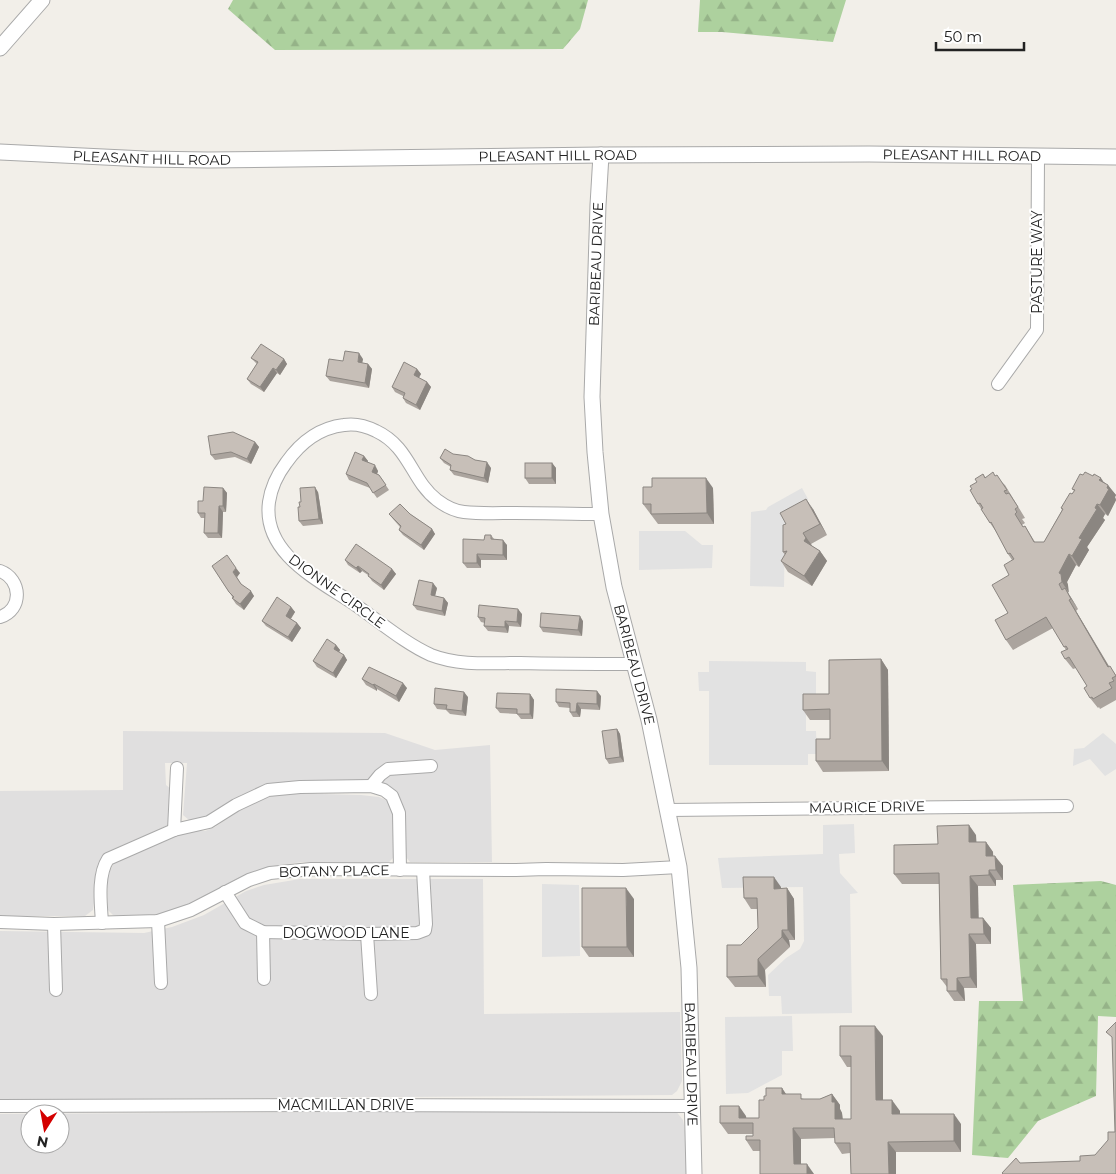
<svg xmlns="http://www.w3.org/2000/svg" width="1116" height="1174" font-family="Montserrat,sans-serif">
<style>
.residential{fill:#e0dfdf;fill-rule:evenodd}
.forest{fill:url(#forest-firs)}
.parking{fill:#e2e2e2}
.lines{fill:none;stroke-linecap:round;stroke-linejoin:round}
.minor-casing{stroke:#a9a9a9;stroke-width:14}
.tertiary-casing{stroke:#a9a9a9;stroke-width:17}
.minor{stroke:#fff;stroke-width:12}
.tertiary{stroke:#fff;stroke-width:15}
.wall{fill:#aba49e}
.shaded-wall{fill:#8b8681}
.building{fill:#c7bfb8;stroke:#8b8681}
.labels{text-anchor:middle;dominant-baseline:central;stroke-width:4;stroke-linejoin:round;paint-order:stroke}
.street-label{font-size:14px;fill:#222;stroke:#fff}
</style>
<defs>
<pattern id="forest-firs" width="22" height="20" patternUnits="userSpaceOnUse" patternTransform="scale(1.25)"><rect width="22" height="20" fill="#add19e"/><path d="M5 1l3.5 6h-7zM16 11l3.5 6h-7z" fill="#95b388"/></pattern>
</defs>
<rect width="100%" height="100%" fill="#f2efe9"/>
<g class="residential">
<polygon points="123,731 385,733 435,750 490,745 492,862 410,862 406,857 405,819 393,792 295,785 200,820 189,820 183,815 187,763 165,763 166,785 171,789 168,825 109,853 96,887 93,910 85,916 0,916 0,791 123,790"/>
<polygon points="283,793 361,795 379,797 388,801 393,806 395,836 393,858 388,863 302,862 280,865 239,878 186,906 160,914 118,917 113,915 108,910 107,877 114,863 123,857 183,831 205,831 215,827 252,802"/>
<polygon points="300,879 483,879 484,1014 680,1012 682,1081 677,1091 672,1095 0,1100 0,931 144,933 172,927 204,915 246,891 264,885"/>
<path d="M675,1110l8,10 2,11 1,43h-686v-60zM30,1114h30v30h-30z"/>
</g>
<g class="forest">
<polygon points="233,0 588,0 580,29 563,49 275,50 228,9"/>
<polygon points="700,0 846,0 833,42 722,32 698,32"/>
<polygon points="1101,881 1116,885 1116,1017 1098,1016 1096,1096 1038,1121 1008,1158 972,1155 979,1001 1023,1001 1013,885"/>
</g>
<g class="parking">
<polygon points="802,488 808,499 807,501 811,509 785,524 784,587 750,586 751,512 766,510 768,507"/>
<polygon points="639,531 685,531 702,545 713,545 712,568 639,570"/>
<polygon points="709,661 806,662 806,671 816,672 816,694 806,695 806,731 816,731 817,754 808,754 808,765 709,765 709,691 699,691 698,672 709,672"/>
<polygon points="1103,733 1116,744 1116,769 1105,776 1090,759 1073,766 1074,749 1084,748"/>
<polygon points="854,824 855,853 839,854 840,873 858,893 850,894 852,1013 782,1014 781,996 769,996 768,975 786,958 800,949 804,941 803,887 722,888 718,858 823,854 823,825"/>
<polygon points="542,884 579,885 580,956 542,957"/>
<polygon points="792,1016 793,1051 782,1051 782,1075 748,1093 726,1094 725,1017"/>
</g>
<g class="lines">
<g class="minor-casing">
<g id="minor">
<polyline points="998,384 1037,330 1038,157"/>
<path d="M601,514c-29,0 -57,-1 -86,-1 -16,0 -34,1 -51,-1 -9,-1 -19,-6 -27,-12 -26,-20 -27,-53 -61,-69 -10,-5 -20,-8 -32,-6 -26,3 -44,18 -58,38 -9,12 -15,25 -17,39 -7,53 52,79 88,104 23,16 49,38 74,49 28,11 60,8 89,8 38,1 76,1 115,1"/>
<path d="M0,571c22,8 23,39 0,46"/>
<polyline points="371,786 380,775 388,769 431,766"/>
<polyline points="668,810 1067,806"/>
<polyline points="174,830 177,768"/>
<polyline points="225,892 245,923 263,932 367,934 417,933 425,930 426,924 423,870"/>
<polyline points="158,921 161,983"/>
<polyline points="0,922 54,924 158,921 191,910 249,880 270,873 311,869 516,870 546,869 623,870 679,867"/>
<path d="M102,923c-1,-19 -5,-47 6,-64l66,-29 35,-8 27,-17 32,-15 32,-3 71,-1 13,4 8,6 7,17 1,57"/>
<polyline points="54,924 56,990"/>
<polyline points="263,932 264,979"/>
<polyline points="367,934 371,994"/>
<polyline points="0,1106 333,1105 693,1106"/>
</g>
</g>
<g class="tertiary-casing">
<g id="tertiary">
<polyline points="0,48 42,0"/>
<path id="s1" d="M0,152l145,7 63,1 393,-5 268,-1 247,3"/>
<path id="s2" d="M601,155l-3,50 -6,192 3,55 6,62 13,73 35,133 30,147 10,101 5,206"/>
</g>
</g>
<use href="#minor" class="minor"/>
<use href="#tertiary" class="tertiary"/>
</g>
<g class="wall">
<polygon points="251,358 284,359 287,364 280,375 277,373 264,392 251,384 247,379 257,364"/>
<polygon points="363,359 362,363 368,364 372,369 369,388 330,381 326,376 343,361"/>
<polygon points="417,369 421,374 419,378 427,382 431,387 420,410 406,403 403,398 403,396 395,392 392,387"/>
<polygon points="255,442 259,447 251,464 235,457 215,460 211,455"/>
<polygon points="364,456 368,461 367,462 378,471 377,474 379,475 389,490 377,498 370,488 349,480 346,474"/>
<polygon points="440,458 475,460 491,468 488,483 454,475 450,470 451,467 444,463"/>
<polygon points="552,463 556,468 556,484 529,484 525,478"/>
<polygon points="983,474 985,477 995,476 1005,485 1025,518 1022,519 1025,523 1022,525 1023,527 1025,526 1035,542 1044,542 1062,510 1061,508 1074,491 1072,489 1104,482 1116,495 1115,497 1116,500 1108,516 1105,514 1103,518 1105,520 1087,547 1089,550 1079,567 1076,565 1067,582 1068,585 1068,593 1078,609 1076,611 1109,666 1116,675 1116,700 1100,709 1099,707 1098,708 1090,698 1087,686 1076,668 1073,669 1065,659 1066,650 1053,628 1013,650 1006,640 1009,575 1012,560 1008,554 997,533 990,523 978,504 972,489"/>
<polygon points="223,488 227,493 226,512 223,512 222,538 208,538 204,533 205,518 201,518 198,513 203,501"/>
<polygon points="713,488 714,524 658,524 643,504"/>
<polygon points="318,492 323,524 303,526 299,521 300,507 301,502"/>
<polygon points="813,509 827,535 811,544 812,546 820,551 827,561 812,586 788,572 781,561 785,555 783,552"/>
<polygon points="389,514 410,514 432,529 435,534 424,550 403,535 399,530 400,527 393,519"/>
<polygon points="491,535 494,539 507,545 507,560 481,560 481,568 467,568 463,563 484,540"/>
<polygon points="345,560 392,569 396,574 384,590 372,581 368,575 362,571 360,573 348,565"/>
<polygon points="212,566 240,573 237,577 241,584 254,596 244,610 236,604 232,598 233,598"/>
<polygon points="437,588 435,596 444,598 448,603 445,616 417,610 413,605"/>
<polygon points="291,607 295,612 291,619 297,623 301,628 292,642 266,626 262,621"/>
<polygon points="522,614 521,627 509,626 508,633 488,631 484,626 485,623 481,622 478,617"/>
<polygon points="583,621 582,636 543,632 540,627"/>
<polygon points="336,645 340,650 339,652 344,655 347,660 336,678 317,667 313,661"/>
<polygon points="881,659 888,670 889,771 823,772 816,761 830,739 830,720 810,720 803,710 829,694"/>
<polygon points="362,679 407,688 399,702 377,689 377,691 366,685"/>
<polygon points="530,694 534,700 533,719 521,719 517,714 500,713 496,708"/>
<polygon points="601,696 600,710 581,709 580,717 573,717 570,712 570,708 559,707 556,702"/>
<polygon points="468,697 466,716 450,714 446,710 437,709 434,704"/>
<polygon points="617,729 620,734 624,762 609,764 606,759"/>
<polygon points="976,835 976,842 986,842 993,852 993,856 1003,866 1003,880 996,880 996,886 978,886 978,918 983,918 991,928 991,944 976,944 977,988 964,988 965,1001 954,1001 947,991 947,987 941,979 939,884 902,884 894,874 938,844"/>
<polygon points="781,887 781,888 787,888 794,899 795,940 789,940 790,947 765,970 766,987 735,987 727,977 741,945 758,928 758,909 751,909 744,898"/>
<polygon points="634,899 634,957 589,957 582,947"/>
<polygon points="883,1036 883,1100 900,1111 900,1114 961,1124 961,1152 896,1152 896,1174 851,1174 850,1153 842,1154 835,1143 835,1138 801,1139 801,1164 814,1174 760,1151 753,1151 746,1140 753,1136 753,1134 728,1134 720,1123 746,1116 746,1118 759,1118 764,1100 766,1096 782,1088 786,1094 804,1099 820,1099 832,1094 840,1105 840,1109 842,1113 843,1119 851,1119 851,1067 847,1067 840,1056"/>
</g>
<g class="shaded-wall">
<polygon points="359,353 363,359 361,368 358,362"/>
<polygon points="284,359 287,364 280,375 276,370"/>
<polygon points="368,364 372,369 369,388 365,383"/>
<polygon points="273,368 277,373 264,392 260,387"/>
<polygon points="417,369 421,374 417,380 414,375"/>
<polygon points="427,382 431,387 420,410 416,405"/>
<polygon points="255,442 259,447 251,464 247,459"/>
<polygon points="364,456 368,461 366,466 362,460"/>
<polygon points="487,462 491,468 488,483 484,478"/>
<polygon points="552,463 556,468 556,484 552,478"/>
<polygon points="375,465 378,471 376,477 372,472"/>
<polygon points="706,478 713,488 714,524 707,513"/>
<polygon points="1101,478 1107,487 1108,485 1116,495 1115,497 1116,500 1108,516 1100,505 1099,480"/>
<polygon points="315,487 318,492 323,524 319,519"/>
<polygon points="223,488 227,493 226,512 223,506"/>
<polygon points="806,499 813,509 827,535 820,524"/>
<polygon points="1097,504 1105,514 1103,518 1105,520 1087,547 1089,550 1079,567 1072,556 1079,538"/>
<polygon points="219,506 223,512 222,538 218,533"/>
<polygon points="432,529 435,534 424,550 421,545"/>
<polygon points="803,533 811,544 813,549 804,541"/>
<polygon points="503,540 507,545 507,560 503,555"/>
<polygon points="820,551 827,561 812,586 804,576"/>
<polygon points="477,554 481,560 481,568 477,563"/>
<polygon points="1069,554 1076,565 1067,582 1068,585 1069,593 1062,582 1059,573"/>
<polygon points="358,566 362,571 360,573 356,568"/>
<polygon points="236,568 240,573 237,577 233,572"/>
<polygon points="392,569 396,574 384,590 381,585"/>
<polygon points="433,583 437,588 434,600 431,595"/>
<polygon points="1065,588 1072,599 1078,609 1071,599"/>
<polygon points="251,591 254,596 244,610 240,604"/>
<polygon points="444,598 448,603 445,616 442,611"/>
<polygon points="1069,600 1076,611 1115,677 1108,667"/>
<polygon points="291,607 295,612 289,621 286,616"/>
<polygon points="518,609 522,614 521,627 517,622"/>
<polygon points="580,616 583,621 582,636 578,630"/>
<polygon points="505,621 509,626 508,633 505,627"/>
<polygon points="297,623 301,628 292,642 288,637"/>
<polygon points="336,645 340,650 338,654 334,649"/>
<polygon points="344,655 347,660 336,678 333,673"/>
<polygon points="881,659 888,670 889,771 882,761"/>
<polygon points="403,683 407,688 399,702 396,696"/>
<polygon points="374,684 377,689 377,691 373,685"/>
<polygon points="597,691 601,696 600,710 597,704"/>
<polygon points="464,692 468,697 466,716 462,711"/>
<polygon points="530,694 534,700 533,719 530,714"/>
<polygon points="577,703 581,709 580,717 576,712"/>
<polygon points="617,729 620,734 624,762 620,757"/>
<polygon points="969,825 976,835 977,852 969,842"/>
<polygon points="986,842 993,852 994,866 986,856"/>
<polygon points="995,856 1003,866 1003,880 996,870"/>
<polygon points="989,870 996,880 996,886 989,875"/>
<polygon points="970,876 978,886 979,928 971,918"/>
<polygon points="774,877 781,887 781,899 774,889"/>
<polygon points="626,888 634,899 634,957 627,947"/>
<polygon points="787,888 794,899 795,940 788,930"/>
<polygon points="983,918 991,928 991,944 984,934"/>
<polygon points="782,930 789,940 790,947 782,937"/>
<polygon points="969,934 976,944 977,988 970,977"/>
<polygon points="758,959 765,970 766,987 758,976"/>
<polygon points="957,978 964,988 965,1001 957,991"/>
<polygon points="875,1026 883,1036 883,1111 876,1100"/>
<polygon points="782,1088 789,1099 782,1094"/>
<polygon points="832,1094 840,1105 840,1109 842,1113 843,1130 835,1119 832,1102"/>
<polygon points="892,1100 900,1111 900,1125 892,1114"/>
<polygon points="739,1106 746,1116 747,1123 739,1118"/>
<polygon points="954,1114 961,1124 961,1152 954,1141"/>
<polygon points="793,1128 801,1139 801,1174 794,1164"/>
<polygon points="888,1142 896,1152 896,1174 889,1174"/>
<polygon points="807,1164 814,1174 807,1174"/>
</g>
<g class="building">
<polygon points="261,344 284,359 276,370 273,368 260,387 247,379 258,362 251,358"/>
<polygon points="345,351 359,353 358,362 368,364 365,383 326,376 329,359 343,361"/>
<polygon points="404,362 417,369 414,375 427,382 416,405 403,398 405,393 392,387"/>
<polygon points="233,432 255,442 247,459 231,452 211,455 208,436"/>
<polygon points="445,449 453,454 468,456 475,460 487,462 484,478 450,470 451,465 440,458"/>
<polygon points="355,452 364,456 362,460 375,465 372,472 379,475 386,485 373,493 367,483 346,474"/>
<rect x="525" y="463" width="27" height="15"/>
<polygon points="993,472 995,476 997,475 1007,490 1004,491 1006,494 1009,493 1018,507 1015,509 1017,512 1015,514 1023,527 1025,526 1034,542 1044,542 1063,509 1061,508 1070,493 1072,494 1075,490 1072,489 1080,474 1083,475 1085,472 1093,476 1094,474 1101,478 1099,480 1108,485 1107,488 1109,489 1100,505 1097,504 1095,508 1097,509 1079,538 1082,539 1072,556 1069,554 1059,573 1061,574 1062,582 1059,584 1062,590 1065,588 1071,599 1069,600 1108,667 1110,666 1116,676 1112,678 1114,681 1109,683 1112,688 1093,699 1092,697 1090,698 1084,688 1087,686 1069,657 1065,659 1061,652 1068,649 1066,646 1064,647 1046,617 1006,640 995,620 1008,613 992,585 1009,575 1004,565 1014,559 1010,553 1008,554 991,522 990,523 981,509 983,508 980,503 978,504 970,490 972,489 970,486 977,482 975,479 983,474 985,478"/>
<polygon points="652,478 706,478 707,513 651,514 651,504 643,504 643,487 652,487"/>
<polygon points="204,487 223,488 223,506 219,506 218,533 204,533 205,513 198,513 198,501 203,501"/>
<polygon points="315,487 319,519 299,521 298,507 300,507 299,502 301,502 300,488"/>
<polygon points="806,499 820,524 803,533 806,538 804,541 820,551 804,576 781,561 787,551 783,552 783,525 786,524 780,513"/>
<polygon points="400,504 410,514 432,529 421,545 399,530 401,526 389,514"/>
<polygon points="485,535 491,535 491,539 503,540 503,555 477,554 477,563 463,563 463,539 484,540"/>
<polygon points="356,544 392,569 381,585 368,576 369,574 358,566 356,568 345,560"/>
<polygon points="227,555 236,568 233,572 241,584 251,591 240,604 232,598 234,597 229,592 212,566"/>
<polygon points="419,580 433,583 431,595 444,598 442,611 413,605"/>
<polygon points="277,597 291,607 286,616 297,623 288,637 262,621"/>
<polygon points="479,605 518,609 517,622 505,621 505,627 484,626 485,618 478,617"/>
<polygon points="541,613 580,616 578,630 540,627"/>
<polygon points="327,639 336,645 334,649 344,655 333,673 313,661"/>
<polygon points="881,659 882,761 816,761 816,739 830,739 830,709 803,710 803,694 829,694 829,660"/>
<polygon points="369,667 403,683 396,696 374,684 373,685 362,679"/>
<polygon points="435,688 464,692 462,711 446,709 447,705 434,704"/>
<polygon points="556,689 597,691 597,704 577,703 576,712 570,712 570,703 556,702"/>
<polygon points="497,693 530,694 530,714 517,714 517,709 496,708"/>
<polygon points="617,729 620,757 606,759 602,731"/>
<polygon points="969,825 969,842 986,842 986,856 995,856 996,870 989,870 989,875 970,876 971,918 983,918 984,934 969,934 970,977 957,978 957,991 947,991 947,979 941,979 939,873 894,874 894,845 938,844 937,826"/>
<polygon points="743,877 774,877 774,889 787,888 788,930 782,930 782,937 758,959 758,976 727,977 727,945 741,945 758,928 757,898 744,898"/>
<polygon points="582,888 626,888 627,947 582,947"/>
<polygon points="1116,1022 1116,1174 1003,1174 1002,1173 1016,1158 1020,1163 1080,1161 1080,1156 1095,1155 1108,1140 1108,1132 1115,1132 1112,1037 1106,1032"/>
<polygon points="840,1026 875,1026 876,1100 892,1100 892,1114 954,1114 954,1141 888,1142 889,1174 851,1174 850,1143 835,1143 834,1128 793,1128 794,1164 807,1164 807,1174 760,1174 760,1140 746,1140 746,1136 753,1136 753,1123 720,1123 720,1106 739,1106 739,1118 759,1118 759,1100 764,1100 764,1096 766,1096 766,1088 782,1088 782,1094 801,1094 801,1099 820,1099 832,1094 832,1102 835,1102 835,1119 851,1119 851,1056 840,1056"/>
</g>
<g class="labels">
<g class="street-label">
<text stroke="none"><textPath href="#s1" startOffset="558">PLEASANT HILL ROAD</textPath></text>
<text stroke="none"><textPath href="#s1" startOffset="962">PLEASANT HILL ROAD</textPath></text>
<text stroke="none"><textPath href="#s1" startOffset="152">PLEASANT HILL ROAD</textPath></text>
<text transform="translate(1037 262) rotate(-90)">PASTURE WAY</text>
<text transform="translate(596 264) rotate(-88)">BARIBEAU DRIVE</text>
<text transform="translate(337 591) rotate(36)">DIONNE CIRCLE</text>
<text stroke="none"><textPath href="#s2" startOffset="514">BARIBEAU DRIVE</textPath></text>
<text transform="translate(867 807) rotate(-1)">MAURICE DRIVE</text>
<text transform="translate(334 871) rotate(-1)">BOTANY PLACE</text>
<text x="346" y="933">DOGWOOD LANE</text>
<text stroke="none"><textPath href="#s2" startOffset="919">BARIBEAU DRIVE</textPath></text>
<text x="346" y="1105">MACMILLAN DRIVE</text>
</g>
</g>
<g transform="translate(45 1129) rotate(191)"><circle r="24" fill="#ffffff" stroke="#a7a7a7"/>
<path d="M0-4L9 19L0 12L-9 19Z" fill="#d40000"/>
<text y="-8" font-size="14" font-weight="bold" text-anchor="middle" fill="#222222">N</text>
</g>
<path d="M936 42v8h88v-8" fill="none" stroke="#222222" stroke-width="2.5"/>
<text x="944" y="42" font-size="15" fill="#222222" stroke="#ffffff" stroke-width="4" paint-order="stroke">50 m</text>
</svg>
